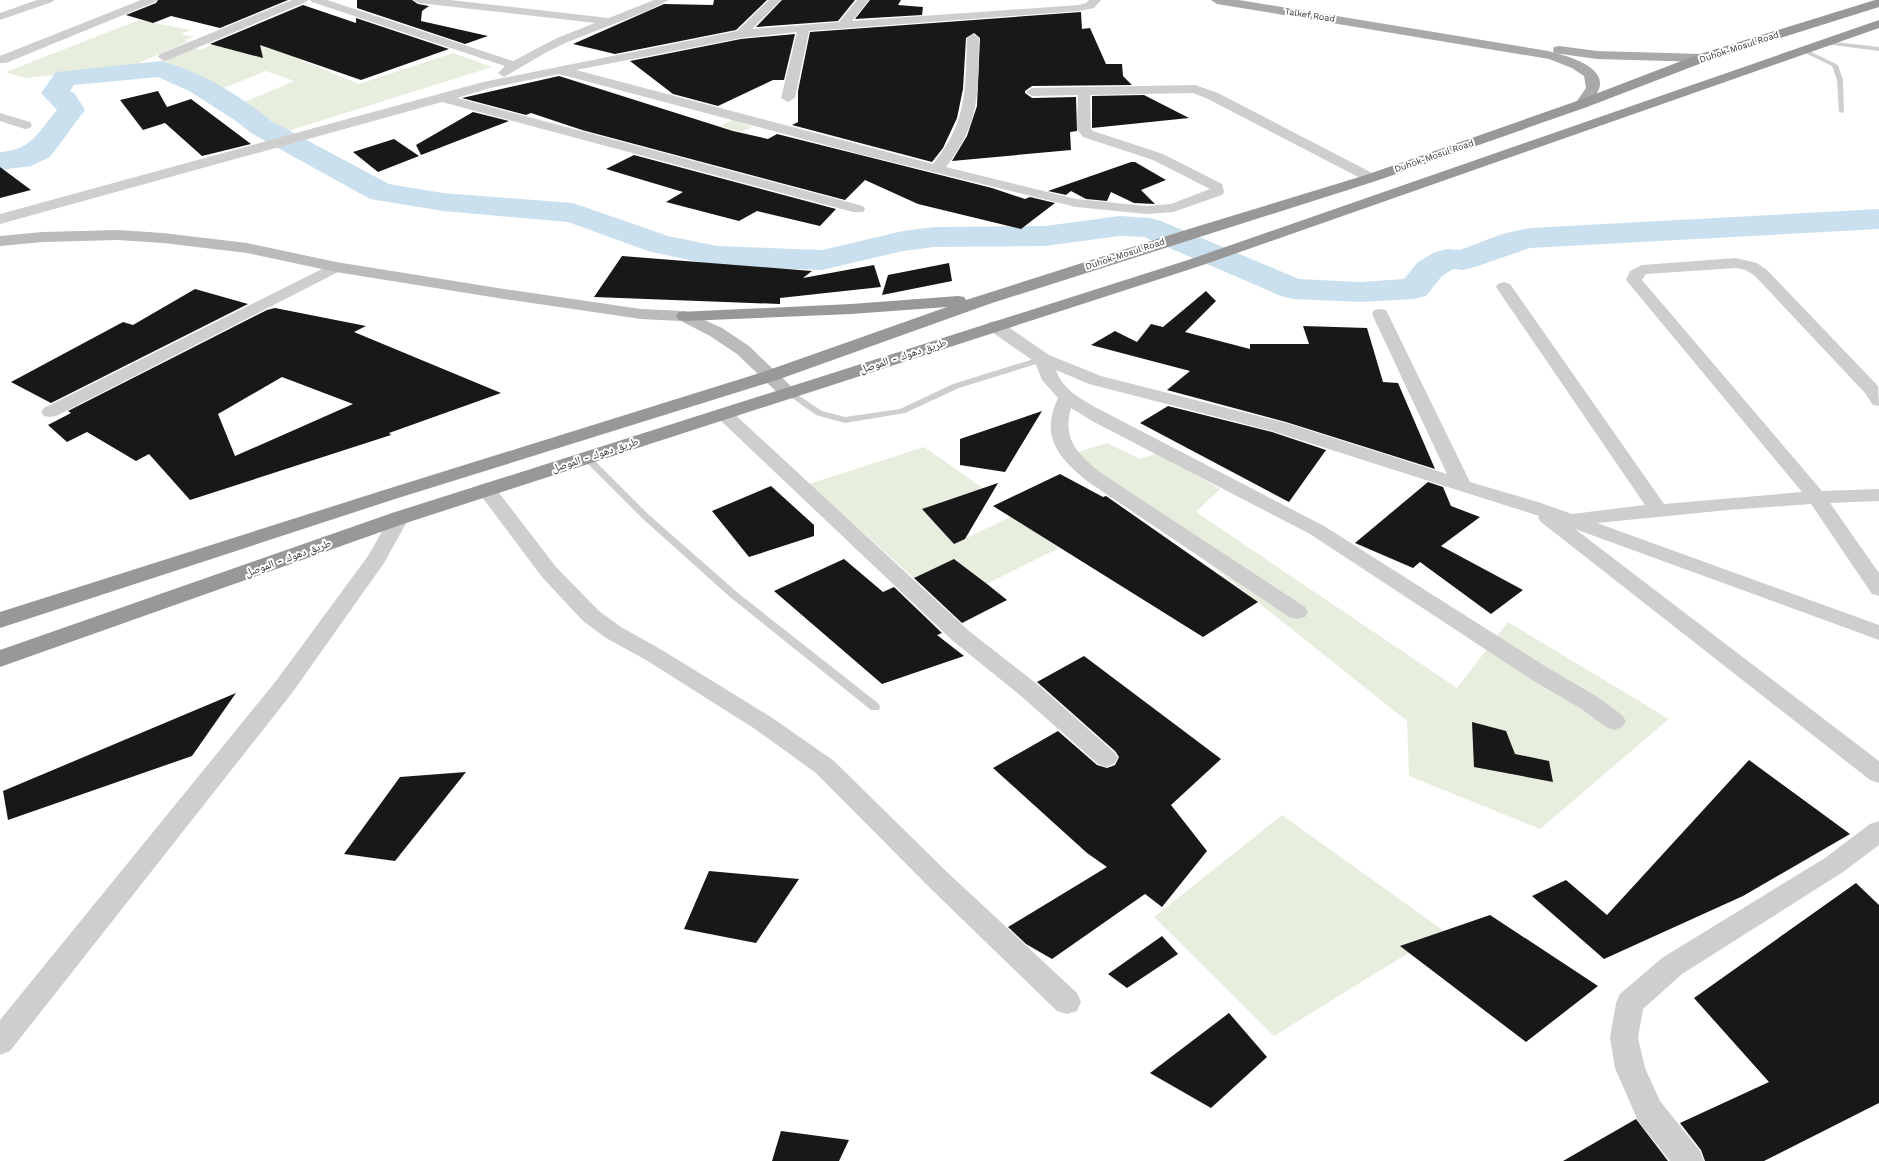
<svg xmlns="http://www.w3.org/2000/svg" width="1879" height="1161" font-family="'Work Sans','Noto Naskh Arabic',sans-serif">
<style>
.green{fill:#e7eede}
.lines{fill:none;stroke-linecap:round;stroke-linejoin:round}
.river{fill:#cae0ee;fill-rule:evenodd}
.building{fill:#181818;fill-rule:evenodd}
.lane{fill:#cecece;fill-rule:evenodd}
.street{fill:#cecece;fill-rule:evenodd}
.secondary{fill:#bbb;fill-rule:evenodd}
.primary{fill:#a9a9a9;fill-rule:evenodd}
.highway{fill:#989898;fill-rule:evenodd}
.labels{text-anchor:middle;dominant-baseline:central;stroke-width:4;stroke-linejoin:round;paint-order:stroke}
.far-street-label{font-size:9px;fill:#313131;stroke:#fff}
.street-label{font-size:11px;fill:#313131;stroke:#fff}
</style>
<rect width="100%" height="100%" fill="#fff"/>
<g class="green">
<polygon points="331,14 296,58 359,84 453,53 492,67 288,131 242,103 294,81 266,71 219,90 157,63 190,46 200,50 213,44"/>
<polygon points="139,20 191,30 181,34 194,37 185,40 189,41 130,67 25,78 6,72"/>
<polygon points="733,120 753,127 741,132 720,126"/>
<polygon points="1107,443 1140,459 1158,453 1220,489 1196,512 1457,688 1508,622 1669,719 1540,829 1409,776 1407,721 1072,454"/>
<polygon points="924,447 983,488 923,509 954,544 1012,516 1059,548 987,584 954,559 914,578 809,484"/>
<polygon points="1282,815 1444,931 1274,1036 1154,917"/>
</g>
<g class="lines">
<path class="river" d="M161,61c40,10 78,34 110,60l118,63 54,9 130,10 95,33 49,10 105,4 81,-19 31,-4 111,-1 75,-10 30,2 11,3 138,58 61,3 44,-3 14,-17 17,-10 12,-3 13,1 42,-16 28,-6 349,-19v20l-349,19 -55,19 -12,3 -10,-1 -11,7 -16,20 -12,3 -54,3 -67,-3 -12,-3 -137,-59 -24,-1 -75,10 -111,1 -31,4 -81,19 -105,-4 -69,-15 -80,-29 -125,-11 -73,-12 -119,-66 -15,-12 -45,-29 -33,-15 -84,8 -4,6 5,3 10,16 -35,47 -19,9 -31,4v-18c32,-2 38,-20 57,-42l-16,-17 15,-21z"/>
</g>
<g class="building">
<polygon points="158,0 288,0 220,28 171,16 153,23 126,15 156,3"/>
<polygon points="357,0 412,0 418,4 429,6 422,11 421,21 488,36 465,44 357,8"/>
<polygon points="714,0 767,0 736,30 615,54 573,44 664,4 713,5"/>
<polygon points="782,0 855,0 838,21 756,27"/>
<polygon points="870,0 901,0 898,5 923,7 922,15 855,19"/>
<polygon points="303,5 356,23 356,18 449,49 361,80 260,45 263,58 210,44"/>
<polygon points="1081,12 1082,29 1090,28 1106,64 1122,64 1123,76 1132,85 1032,86 1025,91 1025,93 1032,98 1076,97 1077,131 1070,132 1071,150 952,161 967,136 977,106 980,38 974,33 966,38 963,89 957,118 943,148 932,162 792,125 798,122 798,91 810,32"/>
<polygon points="795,34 784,80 773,80 718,106 673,94 630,61 741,39"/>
<polygon points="559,76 733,131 768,139 777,134 992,188 1025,199 1030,197 1055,203 1021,229 918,204 865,180 845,200 582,130 531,113 526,115 462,98"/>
<polygon points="158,91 167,107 191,99 251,144 202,156 165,123 143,130 120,100"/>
<polygon points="1144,95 1189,118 1092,128 1092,96"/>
<polygon points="473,112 509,121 421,155 416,145"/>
<polygon points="394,139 419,156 378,172 353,152"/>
<polygon points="634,155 836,209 820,226 757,211 739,221 666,202 683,192 606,169"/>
<polygon points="1131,162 1135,162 1166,180 1141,190 1155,204 1134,203 1111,192 1107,201 1086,199 1071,191 1066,195 1048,191"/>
<polygon points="0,167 31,190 0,198"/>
<polygon points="622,256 812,271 803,278 874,265 881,287 780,298 780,304 594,297"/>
<polygon points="949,263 952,281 882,295 888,275"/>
<polygon points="195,289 248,304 51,403 11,382 123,322 133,325"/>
<polygon points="1206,291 1216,301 1185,332 1250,349 1250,344 1309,344 1303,326 1367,328 1383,382 1398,383 1435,469 1286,422 1167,390 1190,371 1091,345 1115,331 1137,342 1151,324 1163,327"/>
<path d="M275,308l91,18 -12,6 147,61 -112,40 2,2 -201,65 -41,-46 -13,7 -49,-29 -20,10 -19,-17 23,-12 -3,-2 199,-101zM282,377l71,27 -118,52 -17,-42z"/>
<polygon points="1168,406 1272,432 1326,450 1289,502 1140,423"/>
<polygon points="1042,411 1005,472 960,465 960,439"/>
<polygon points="1060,474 1103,497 1106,496 1258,602 1203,637 993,506"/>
<polygon points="1428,482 1443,487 1451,506 1480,517 1441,546 1523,590 1491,614 1420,562 1413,568 1355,543"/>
<polygon points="998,483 965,539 954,544 922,509"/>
<polygon points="771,486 814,525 814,536 749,557 712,511"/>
<polygon points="844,559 883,592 894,587 942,633 937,635 964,656 882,684 774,591"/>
<polygon points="954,559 987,584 1007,600 962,623 914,578"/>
<polygon points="1084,656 1221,759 1171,805 1207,851 1162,907 1145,894 1052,959 1026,944 1008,927 1107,867 1087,853 993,768 1058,731 1097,765 1107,768 1115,765 1119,757 1115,751 1037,682"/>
<polygon points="236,693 192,756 8,820 3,791"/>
<polygon points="1472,722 1506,731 1515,754 1549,761 1553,782 1474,767"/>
<polygon points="1749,760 1850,834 1743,896 1604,959 1532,896 1566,880 1607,915"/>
<polygon points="466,772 395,861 344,854 400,777"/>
<polygon points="709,871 799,879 756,943 684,929"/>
<polygon points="1856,883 1879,905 1879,1103 1764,1161 1705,1161 1701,1150 1680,1123 1769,1082 1694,998"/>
<polygon points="1490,915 1598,986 1526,1042 1400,946"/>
<polygon points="1162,936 1178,954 1127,988 1108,974"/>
<polygon points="1229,1013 1267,1057 1211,1108 1150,1073"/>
<polygon points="1636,1119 1668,1161 1563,1161"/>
<polygon points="781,1131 849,1140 839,1161 772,1161"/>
</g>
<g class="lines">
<g class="lane">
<polygon points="1827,41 1879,47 1879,51 1825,44 1824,43"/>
<polygon points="1805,49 1838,65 1843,80 1844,113 1839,112 1837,80 1832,66 1803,52 1803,50"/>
<polygon points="1040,357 1043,357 1047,359 1046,361 959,388 905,413 845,423 816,415 785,393 786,391 792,391 822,411 845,417 900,409 953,384"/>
<polygon points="587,455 590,456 649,515 738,593 879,704 880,707 879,710 871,710 730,597 643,519 582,458"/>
</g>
<g class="street">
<polygon points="37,0 54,0 52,2 0,20 0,13"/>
<polygon points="141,0 157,0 155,2 6,63 0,63 0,56"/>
<polygon points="292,0 308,0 306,2 168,60 164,61 158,57 160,54"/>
<polygon points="310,0 327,0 513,61 557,38 595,23 419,3 413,0 450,0 609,18 654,0 669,0 647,11 565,43 545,53 504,77 498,73 505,66 312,2"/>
<path d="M769,0h12l-29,29 87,-7 18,-22h12l-17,21 227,-16 7,-2 3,-3h12l-7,8 -15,3 -270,20 -14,67 -7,4 -7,-4 16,-66 -56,6 -165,32 357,94c35,-43 32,-74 34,-126l6,-4 6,4c-1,54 2,84 -33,129l130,32 70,7 25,-2 39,-15 -57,-29 -70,-23 -6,-8 1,-34 -46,1 -6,-4 6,-4 163,-3 23,8 158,82 2,3 -2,3h-10l-158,-82 -15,-6 -103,2 1,34 2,2 70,23 59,30 2,8 -2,3 -49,17 -27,2 -70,-7 -220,-54 -297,-79 -69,14 -33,10 406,108 2,3 -2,3h-10l-411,-110 -442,122v-10l483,-132 254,-51z"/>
<polygon points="0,113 30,122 32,125 30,128 25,129 0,121"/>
<path d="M1736,258l21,5 10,7 111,116 1,20 -6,-1 -8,-12 -110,-117 -9,-6 -10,-2 -90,6 -4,6 180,211 57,-2v12l-49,2 49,70v23l-7,-2 -61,-90 -83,6 -131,13 282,102v15l-304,-111 304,232v22l-9,-3 -329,-258 -3,-4 1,-2 -267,-85 -183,-47 -33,-14c6,18 22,27 37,36l231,120 224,142 48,28 26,19 4,6 -4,6 -8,3 -8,-3 -26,-19 -48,-28 -222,-146 -216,-112 -23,-14c-9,32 7,46 30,65l204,134 3,5 -3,5 -8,2 -8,-2 -202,-136c-29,-24 -47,-44 -29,-83l-16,-18 -7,-18 -46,-32 -2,-4 2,-4 6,-1 6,1 48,33 52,21 185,47 161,51 -75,-160 2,-4 6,-1 6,1 84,172 71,21 31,11 73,-9 -149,-218 2,-3 6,-2 6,2 154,220 138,-12 -176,-212 4,-9 12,-6z"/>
<polygon points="336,262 342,264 344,267 342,270 56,416 50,417 44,416 41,412 44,408"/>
<polygon points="724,409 730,410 969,631 1037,684 1114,752 1118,758 1114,764 1106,767 1098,764 1021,696 953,641 718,418 715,414 718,410"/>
<polygon points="486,483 493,485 556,567 599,611 621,627 662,650 771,717 834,761 948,873 1077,993 1081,1002 1077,1011 1067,1014 1057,1011 930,888 816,773 755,729 646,660 606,638 583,621 542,577 476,489 479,485"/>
<polygon points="399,512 406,514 409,518 384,563 292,693 10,1051 0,1055 0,1020 276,681 368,556 392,514"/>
<polygon points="1879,821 1879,845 1843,872 1682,974 1643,1009 1638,1038 1645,1068 1660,1101 1700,1151 1704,1161 1670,1161 1638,1121 1615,1068 1610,1038 1616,1003 1620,994 1662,958 1825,858 1870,824"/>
</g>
<polygon class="secondary" points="118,230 163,233 247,243 336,262 504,289 641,309 685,311 722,328 749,346 798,393 796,397 789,399 782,397 737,354 710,336 681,321 641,319 504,299 336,272 247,253 163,243 118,240 43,242 0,246 0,236 43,232"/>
<g class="primary">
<path d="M1211,0h28l309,51c15,4 54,13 52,34 -1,8 -9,16 -13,22h-10l-2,-3 11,-16 -2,-12 -12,-8 -23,-9 -332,-55z"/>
<polygon points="1559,46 1597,51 1702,54 1708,58 1702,62 1597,59 1554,53 1553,50 1554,47"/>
</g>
<g class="highway">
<polygon points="1875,0 1879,0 1879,7 1707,61 1587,107 1376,181 992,303 777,380 395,499 0,628 0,612 381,491 763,372 947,307 851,314 685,321 679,320 676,316 679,312 851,304 958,296 964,297 966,300 1192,228 1366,175 1577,101 1697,55"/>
<polygon points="1879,20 1879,28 1200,266 406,523 0,667 0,650 392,513 1188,260"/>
</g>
</g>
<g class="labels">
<g class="far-street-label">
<text transform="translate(1310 15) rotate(9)">Talkef Road</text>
<text transform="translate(1739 47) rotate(-18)">Duhok-Mosul Road</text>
<text transform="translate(1434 156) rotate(-19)">Duhok-Mosul Road</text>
<text transform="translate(1125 254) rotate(-18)">Duhok-Mosul Road</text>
</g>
<g class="street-label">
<text transform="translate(903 356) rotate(-18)">طريق دهوك - الموصل</text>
<text transform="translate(595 455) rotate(-18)">طريق دهوك - الموصل</text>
<text transform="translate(288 558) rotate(-20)">طريق دهوك - الموصل</text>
</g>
</g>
</svg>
